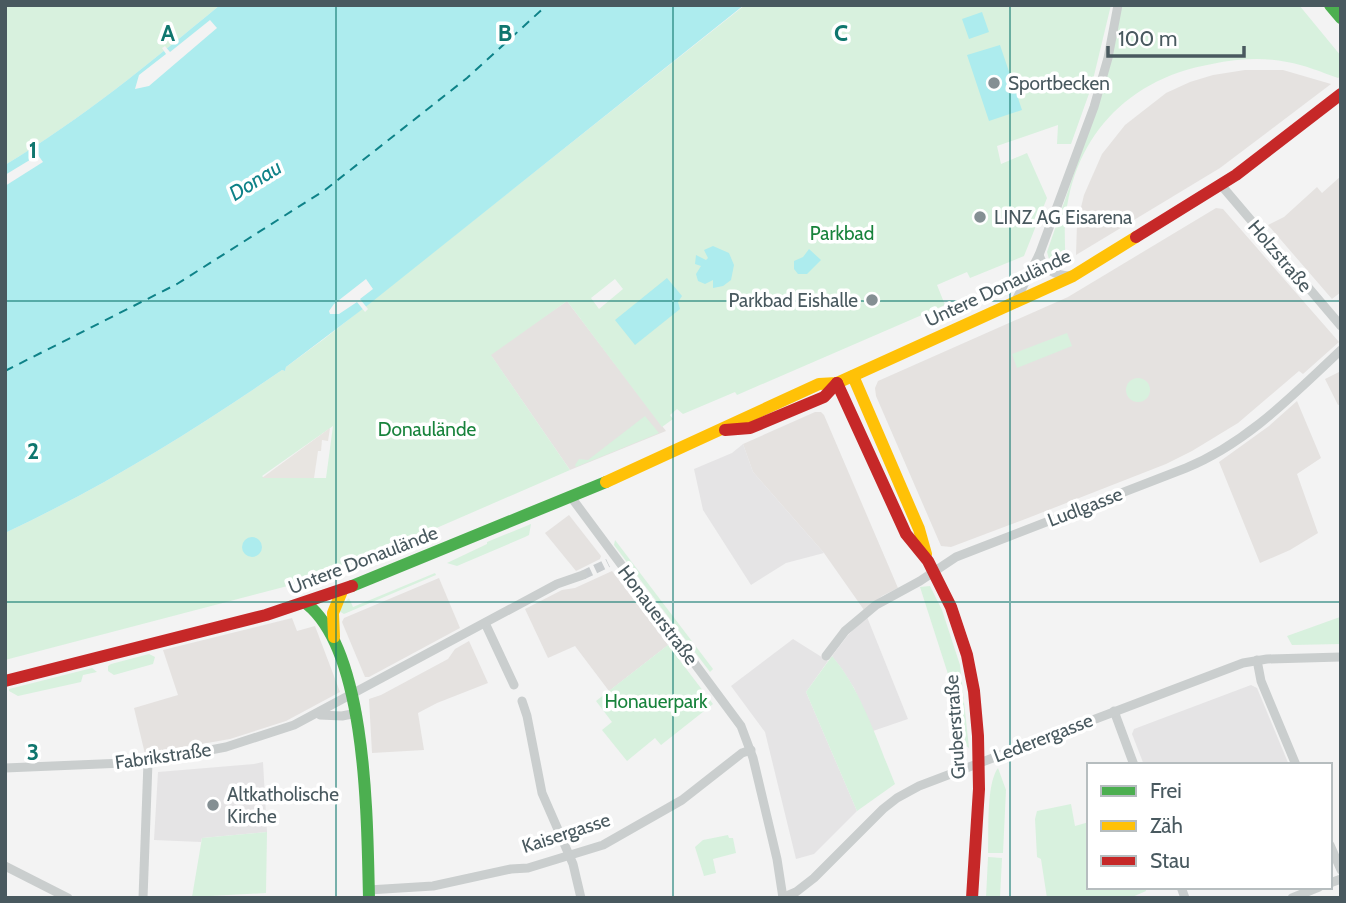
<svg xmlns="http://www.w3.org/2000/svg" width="1346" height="903" font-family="Cabin,sans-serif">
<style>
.commercial{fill:#e5e2e0}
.education{fill:#e5e4e5}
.green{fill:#d8f1de;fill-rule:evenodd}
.sand{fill:#e8e5e1}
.water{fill:#adecee}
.pier{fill:#f3f3f3}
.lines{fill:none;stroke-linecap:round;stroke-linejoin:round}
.ferry{stroke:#0e8288;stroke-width:2;stroke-dasharray:9 7;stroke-linecap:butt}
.street-tunnel{stroke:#c8ccce;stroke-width:9;stroke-dasharray:9 4.5;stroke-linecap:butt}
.street{stroke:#cacece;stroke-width:9}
.fast{stroke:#4caf50;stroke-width:12}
.slow{stroke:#ffc107;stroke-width:12}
.jam{stroke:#c62828;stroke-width:12}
.grid{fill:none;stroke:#0f766e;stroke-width:2;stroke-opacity:0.55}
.poi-dot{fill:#848f93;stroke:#fff;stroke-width:2.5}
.labels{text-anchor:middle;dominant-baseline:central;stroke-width:7;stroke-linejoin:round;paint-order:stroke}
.poi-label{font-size:19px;fill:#49595f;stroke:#fff;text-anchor:start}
.park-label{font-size:19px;fill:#18833c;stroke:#fff}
.street-label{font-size:19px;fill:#49595f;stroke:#fff}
.water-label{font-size:21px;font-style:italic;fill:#0e8288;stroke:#fff}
.grid-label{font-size:23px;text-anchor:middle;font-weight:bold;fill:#0f766e;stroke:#fff;stroke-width:7;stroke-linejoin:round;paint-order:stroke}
</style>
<rect width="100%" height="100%" fill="#f3f3f3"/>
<g class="commercial">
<polygon points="1245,70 1283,70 1331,84 1220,168 1076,255 1077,224 1084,195 1102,154 1125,125 1166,93 1190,82 1213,75"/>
<polygon points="1341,176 1341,292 1332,299 1268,225 1284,217 1317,187 1322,193"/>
<polygon points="1216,208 1223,209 1339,342 1303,374 1299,371 1238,423 1192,451 1166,464 1028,518 951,547 941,546 876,396 875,388 878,381 1068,297"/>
<polygon points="567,301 666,431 570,470 490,354"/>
<polygon points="1341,371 1341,404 1338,405 1325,379"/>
<polygon points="1297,401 1321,458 1297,474 1318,533 1290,550 1260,563 1219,462 1269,426"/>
<polygon points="815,412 821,412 824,415 898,588 882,596 864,610 824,553 753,472 743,444"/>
<polygon points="569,515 601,556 600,559 576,571 545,533"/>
<polygon points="612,571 668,645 609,691 575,646 548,658 525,609 562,590 575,588"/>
<polygon points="439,578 460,628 369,677 365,677 342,622 344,618"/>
<polygon points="292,618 297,631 315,626 340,692 286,721 230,739 145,754 134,708 178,695 163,650"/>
<polygon points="469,641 488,683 437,703 418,713 424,750 372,753 369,699 381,695 448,659 455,649"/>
</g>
<g class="education">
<polygon points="743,444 753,472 824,553 786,563 751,585 703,510 694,469 732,453"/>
<polygon points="867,617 908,719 873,731 854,688 842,669 832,656 848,635"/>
<polygon points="793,639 828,661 806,692 857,811 814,854 796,859 765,732 731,686"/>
<polygon points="1251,685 1257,688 1289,765 1144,765 1132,734 1134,729"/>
<polygon points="263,762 267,832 202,838 201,842 154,840 158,772 254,764"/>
</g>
<g class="green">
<path d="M5,5h215c-69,57 -138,114 -215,160z"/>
<path d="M745,5h366l-20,83 -20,56h-14l1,-19 -61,21 4,18 26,-11 20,45 -23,58 -54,22 -3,-6 -30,13 8,20 -208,90 -2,-3 -52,22 -6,-5 -7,6 3,4 -11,8 -95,-126 -76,54 79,115 -244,106 -321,84v-127c98,-46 188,-102 277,-163l3,1 1,-4 38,-28zM615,279l8,10 -24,20 -8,-11zM333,426l-7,52h-62l-2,-2z"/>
<path d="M1122,5h177l42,51v20l-3,2c-17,-6 -33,-13 -51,-16 -24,-5 -50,-3 -75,2 -100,17 -156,96 -146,197l-10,2 -7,-4 -2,-7 57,-166z"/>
<polygon points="1067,333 1072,346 1017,368 1012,354"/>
<circle cx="1138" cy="390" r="12"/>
<polygon points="645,416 659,433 576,467 575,465 579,459 588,460"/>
<polygon points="531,524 529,535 525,537 457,566 447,563 487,544 487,542"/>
<polygon points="615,540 713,669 710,672 614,545"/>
<polygon points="435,573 436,575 344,614 337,610 349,598 353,607"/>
<polygon points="930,586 942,610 960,665 969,748 966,746 947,671 920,587"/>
<polygon points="1340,617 1341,644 1292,645 1287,636"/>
<polygon points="668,645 713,704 661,745 655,738 627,761 602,730 612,722 596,701"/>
<polygon points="149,654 155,657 153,664 114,675 108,671 108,666 111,664"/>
<path d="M832,656c30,35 45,85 63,128l-38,27 -51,-119z"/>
<polygon points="92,668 97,672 83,675 81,682 18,696 9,691 9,689"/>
<path d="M998,768l8,22 -3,63h-15c1,-21 -2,-69 10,-85z"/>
<polygon points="1071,804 1075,826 1089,822 1089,887 1145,887 1146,891 1130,898 1047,898 1041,859 1037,857 1035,819 1037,811"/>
<polygon points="267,832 266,893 192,897 202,838"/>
<polygon points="728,835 729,838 733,838 736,853 713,859 716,873 704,876 695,847 703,840"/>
<polygon points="988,857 1002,858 1000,898 986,898"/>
</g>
<polygon class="sand" points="330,428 328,441 322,440 321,451 318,451 314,478 262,478"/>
<g class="water">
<path d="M220,5h524l-376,300 -82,62 -1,4 -3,-1c-89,61 -179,117 -277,163v-368c77,-46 146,-103 215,-160z"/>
<polygon points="982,12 989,32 969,39 962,19"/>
<polygon points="1000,45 1022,110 989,121 967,55"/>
<polygon points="713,246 729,253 734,265 731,280 723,286 713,288 713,280 705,284 698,281 696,274 701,266 695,264 696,255 706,260 708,258 704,250"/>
<polygon points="809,249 821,260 807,274 798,274 794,269 794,261 803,257"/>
<polygon points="667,278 682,296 678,302 680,309 635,345 615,320"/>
<circle cx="252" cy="547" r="10"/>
</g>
<g class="pier">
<polygon points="210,20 217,28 149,86 135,89 139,75 166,54 162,48 165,46 170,52"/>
<polygon points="38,155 43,162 5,186 5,175"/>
<polygon points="366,279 373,289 360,299 368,309 365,312 357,302 339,314 330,314 329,311 334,304"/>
</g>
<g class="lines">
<polyline class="ferry" points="5,371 177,284 325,190 467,78 547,5"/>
<polyline class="street-tunnel" points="583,575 608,563"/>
<g class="street">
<polyline points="1221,185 1341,326"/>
<path d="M1039,255c5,15 15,20 31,21"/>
<polyline points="1014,304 1039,255 1094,107 1108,58 1118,5"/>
<polyline points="571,497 741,726 753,758 777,859 783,898"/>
<polyline points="485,623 514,685"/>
<path d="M826,656l19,-25 31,-26 44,-24 36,-24 230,-89c61,-25 107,-73 155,-118"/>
<polyline points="1257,660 1261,681 1296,765"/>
<polyline points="522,701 527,716 542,793 573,864 581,898"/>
<polyline points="1114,711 1134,765"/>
<polyline points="320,715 342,716 357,713"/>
<polyline points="5,768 148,762 226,747 294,725 557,584 583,575"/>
<polyline points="1330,845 1341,870"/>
<polyline points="5,866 68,898"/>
<polyline points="1330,883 1341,879"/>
<polyline points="1181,887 1185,898"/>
<polyline points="368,890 433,886 511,869 528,868 603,845 682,800 742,753 751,750"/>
<polyline points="143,898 148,762"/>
<polyline points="782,898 796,892 814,878 883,809 897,798 919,786 1243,663 1267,659 1341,657"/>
<polyline points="1292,898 1319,887"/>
</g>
<g class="fast">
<polyline points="1330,5 1341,18"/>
<polyline points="352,586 606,482"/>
<path d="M307,604c61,49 60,220 62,294"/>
</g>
<g class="slow">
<polyline points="853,376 919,529 926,554"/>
<polyline points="606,482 819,384 837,383 1073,276 1136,237"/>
<polyline points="334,637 333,613 342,591"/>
</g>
<g class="jam">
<polyline points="1136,237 1236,175 1341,94"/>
<polyline points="837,383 906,534 928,561 951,607 967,655 974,691 978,736 979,789 972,898"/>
<polyline points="725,430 750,428 824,397 837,383"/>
<polyline points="5,681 266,615 352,586"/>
</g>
</g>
<path class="grid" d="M336,5v893M673,5v893M1010,5v893M5,301h1336M5,602h1336"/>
<g class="poi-dot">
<circle cx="994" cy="83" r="7"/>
<circle cx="980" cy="217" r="7"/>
<circle cx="872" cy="300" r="7"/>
<circle cx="213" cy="805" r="7"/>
</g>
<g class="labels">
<g class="poi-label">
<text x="1008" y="83">Sportbecken</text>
<text x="994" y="217">LINZ AG Eisarena</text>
<text x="858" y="300" text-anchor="end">Parkbad Eishalle</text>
<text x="227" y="794">Altkatholische<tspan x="227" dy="22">Kirche</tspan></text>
</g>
<g class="park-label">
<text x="842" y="233">Parkbad</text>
<text x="427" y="429">Donaulände</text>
<text x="656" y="701">Honauerpark</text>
</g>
<g class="street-label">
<text transform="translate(1280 256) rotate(50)">Holzstraße</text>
<text transform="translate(998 288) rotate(-25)">Untere Donaulände</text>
<text transform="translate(1085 507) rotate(-21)">Ludlgasse</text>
<text transform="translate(363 560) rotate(-21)">Untere Donaulände</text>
<text transform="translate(658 615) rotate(53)">Honauerstraße</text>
<text transform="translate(955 727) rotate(-94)">Gruberstraße</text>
<text transform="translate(1043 738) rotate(-21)">Lederergasse</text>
<text transform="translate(163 756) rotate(-8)">Fabrikstraße</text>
<text transform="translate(566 833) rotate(-18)">Kaisergasse</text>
</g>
<g class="water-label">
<text transform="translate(255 180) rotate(-32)">Donau</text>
</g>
</g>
<g class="grid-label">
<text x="168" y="41">A</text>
<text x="505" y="41">B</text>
<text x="841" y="41">C</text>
<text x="33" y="158">1</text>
<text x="33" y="459">2</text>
<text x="33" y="760">3</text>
</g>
<rect width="1346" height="903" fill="none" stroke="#49595f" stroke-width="14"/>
<rect x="1087" y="763" width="245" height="126" fill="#ffffff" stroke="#b6bdbf" stroke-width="2"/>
<rect x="1101" y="786" width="35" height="10" fill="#4caf50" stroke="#b6bdbf" stroke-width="2"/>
<text x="1150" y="798" font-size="21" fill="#49595f">Frei</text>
<rect x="1101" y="821" width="35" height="10" fill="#ffc107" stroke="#b6bdbf" stroke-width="2"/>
<text x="1150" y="833" font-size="21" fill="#49595f">Zäh</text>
<rect x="1101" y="856" width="35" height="10" fill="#c62828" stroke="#b6bdbf" stroke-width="2"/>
<text x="1150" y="868" font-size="21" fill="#49595f">Stau</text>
<path d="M1108 46v10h136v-10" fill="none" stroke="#49595f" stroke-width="3.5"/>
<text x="1118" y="46" font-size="21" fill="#49595f" stroke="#ffffff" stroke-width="5" paint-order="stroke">100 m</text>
</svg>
